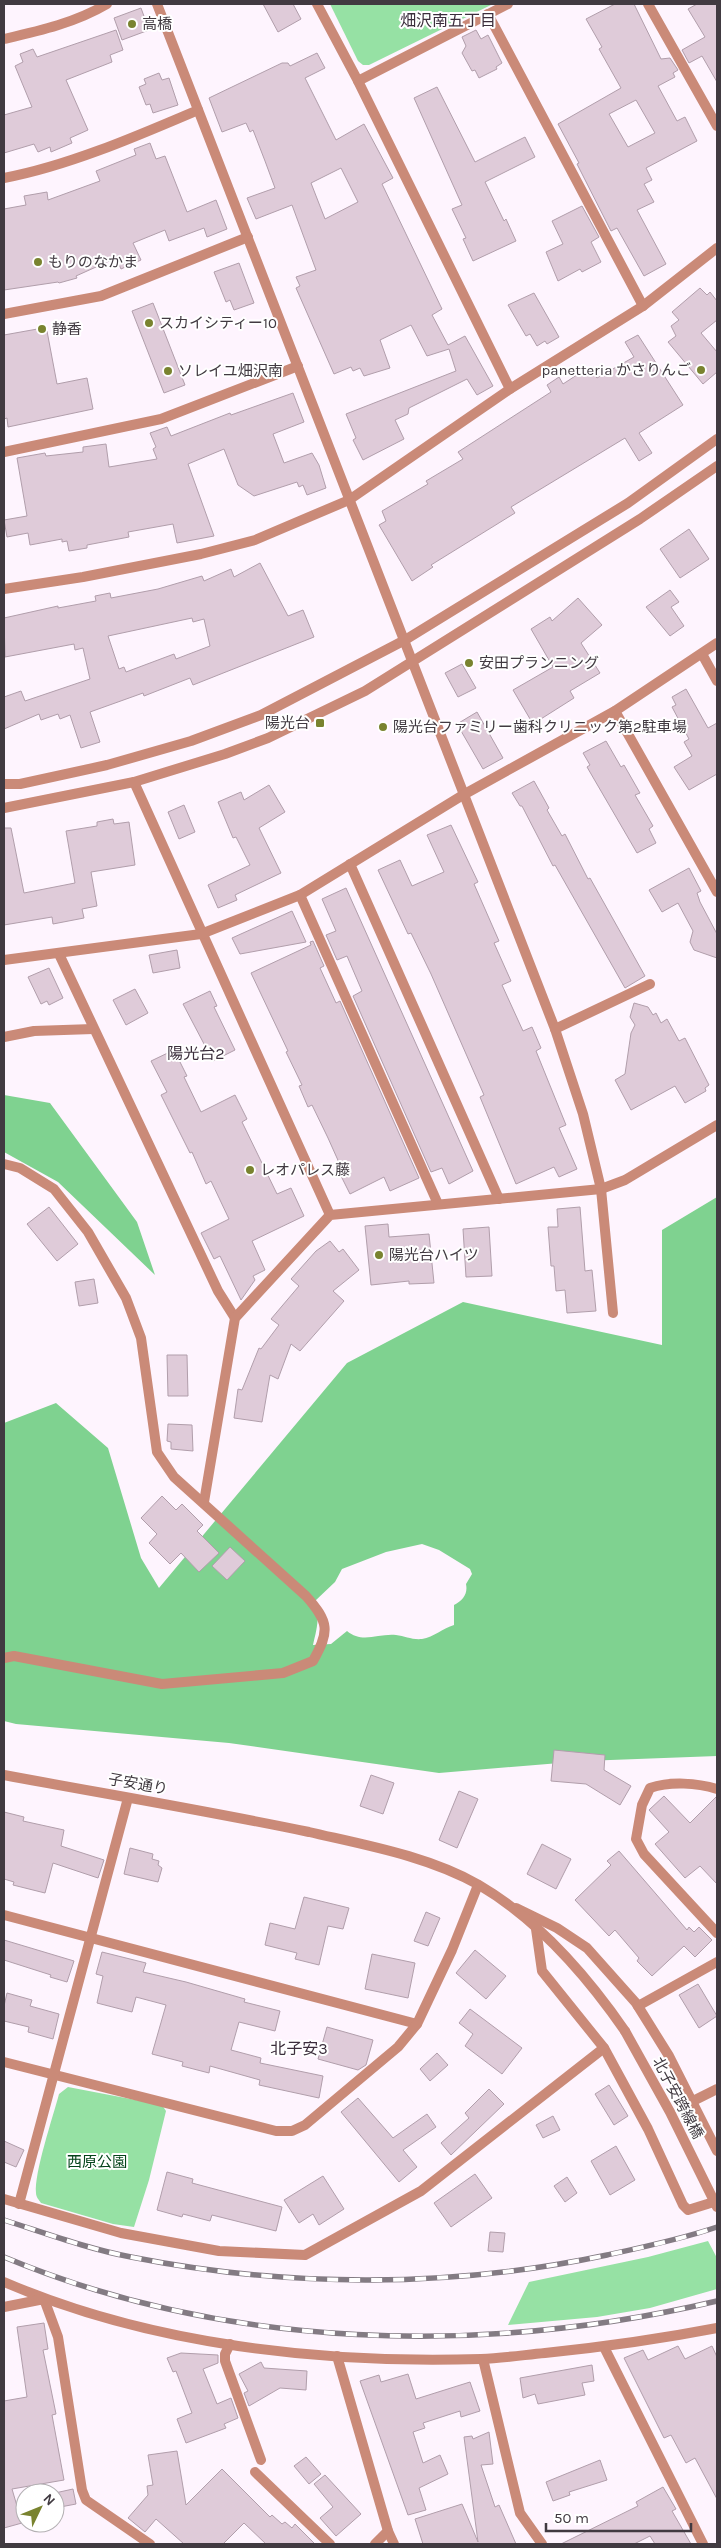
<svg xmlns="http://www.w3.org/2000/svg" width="721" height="2548" font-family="Karla,'Noto Sans JP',sans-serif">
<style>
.green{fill:#96e1a4}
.forest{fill:#7fd290;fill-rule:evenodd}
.building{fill:#dfcbd9;stroke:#b19eab;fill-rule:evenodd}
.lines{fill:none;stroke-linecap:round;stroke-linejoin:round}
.service{stroke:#ca8a78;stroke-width:10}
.minor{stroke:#ca8a78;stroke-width:10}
.tertiary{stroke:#ca8a78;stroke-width:10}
.rail-casing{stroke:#837b83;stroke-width:5.5}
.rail{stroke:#fff;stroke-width:4;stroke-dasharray:11;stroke-linecap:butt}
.tertiary-bridge{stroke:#ca8a78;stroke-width:10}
.poi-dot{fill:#79832f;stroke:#fff;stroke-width:2}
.labels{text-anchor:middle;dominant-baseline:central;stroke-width:4;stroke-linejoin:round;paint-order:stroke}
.poi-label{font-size:15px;fill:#413a41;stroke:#fff;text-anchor:start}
.street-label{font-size:15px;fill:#413a41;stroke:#fff}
.park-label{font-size:15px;fill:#04441b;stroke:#fff}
.neighbourhood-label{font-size:16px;fill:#3b2e3c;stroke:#fff}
</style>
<rect width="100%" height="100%" fill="#fef4fe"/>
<g class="green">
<polygon points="330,4 493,4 369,65 363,65 358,61"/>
<path d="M68,2087l94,18 4,6 -17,69 -15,47 -21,-3 -72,-21c-2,-3 -5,-6 -5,-10 -2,-20 17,-76 23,-99z"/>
<polygon points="708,2241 717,2258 717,2289 650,2308 597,2317 508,2325 529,2282 648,2257"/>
</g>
<g class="forest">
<polygon points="4,1095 50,1103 137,1222 155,1275 58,1182 4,1152"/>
<path d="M717,1197v559l-133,5 -145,12 -210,-30 -213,-19 -12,-3v-298l52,-20 52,45 33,110 18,30 188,-225 116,-61 199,43v-115zM422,1544l17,6 31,19 2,5 -6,10c2,10 -3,16 -12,21v20c-11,3 -20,12 -32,14 -10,1 -17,-3 -26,-4 -17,-2 -34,9 -49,-4l-16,13 -18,1c4,-17 7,-27 2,-44l20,-19 7,-13 44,-17z"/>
</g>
<g class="building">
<polygon points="263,4 293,4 301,19 278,32"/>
<path d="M615,4h19l27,55 9,-1 8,12 -5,3 2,4 -17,9 19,35 8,-4 12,24 -51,27 6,12 -8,4 10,18 -17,8 29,54 -22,12 -27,-48 -6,3 -34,-67 2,-1 -21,-39 63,-36 -22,-39 3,-2 -16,-28zM636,100l19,33 -27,14 -19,-33z"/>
<polygon points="697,4 717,4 717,82 702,56 689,63 682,50 705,37 688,9"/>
<polygon points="141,8 149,30 122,40 114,18"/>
<polygon points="116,30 123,50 110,55 112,62 66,80 88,130 70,138 72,143 51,152 50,147 38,152 34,144 4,153 4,115 32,107 15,66 23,62 20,54 33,49 37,57"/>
<polygon points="476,30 481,39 488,35 502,63 496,67 497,69 479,78 475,70 472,71 462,53 466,46 462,37"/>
<path d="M317,53l8,15 -20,10 31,62 28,-16 29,54 -11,6 60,125 -10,6 16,30 17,-9 28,50 -16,9 -10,-16 -58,29 -1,6 -13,6 9,19 -41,21 -10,-20 3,-2 -10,-24 110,-43 -7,-22 -22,7 -16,-31 -31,15 10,28 -26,8 -4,-8 -7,3 -2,-4 -17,7 -38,-86 4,-2 -4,-9 20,-7 -24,-65 -36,14 -9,-21 28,-10 -10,-27 -12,-31 -3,2 -4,-9 -24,9 -13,-34 73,-35h6l2,3zM341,168l17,34 -33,17 -14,-36z"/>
<polygon points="159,73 162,80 169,78 178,105 153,113 150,104 146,105 139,87 146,84 144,79"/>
<polygon points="437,87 475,162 525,137 535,157 485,182 504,221 506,219 516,241 473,261 463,239 466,238 452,209 462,205 414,98"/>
<polygon points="150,143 156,159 165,156 187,212 216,200 227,229 207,237 204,228 169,241 165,230 133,243 141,260 121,269 116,258 76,276 77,278 59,283 58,282 4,290 4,209 26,205 24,196 47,192 48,200 100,181 96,171 136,155 134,149"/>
<polygon points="582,206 599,237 591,242 601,262 582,272 580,269 558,281 546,252 563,244 552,221"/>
<polygon points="239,263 254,303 234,310 230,300 226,302 214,272"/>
<polygon points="700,288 707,295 710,292 717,301 717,320 701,333 717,352 717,372 703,384 668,342 676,336 671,326 679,320 672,312"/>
<polygon points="534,293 559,337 547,344 545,341 537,346 530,334 526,336 508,305"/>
<polygon points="153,303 185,385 164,393 132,311"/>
<polygon points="43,328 44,332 47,331 57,384 87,378 93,409 8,427 7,418 4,419 4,335"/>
<polygon points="638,335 683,405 639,433 652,453 639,461 625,438 511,507 515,513 431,565 433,567 412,581 379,525 386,521 382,511 428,484 426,481 463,459 458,452 551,392 547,385 559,377 563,384 586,369 590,375 593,374 597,378 634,357 625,342"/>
<polygon points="293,393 304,422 273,434 284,463 312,453 319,465 326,488 307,495 303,485 299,487 297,482 254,496 238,485 224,449 188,464 214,536 177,543 173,524 128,532 129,537 87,545 87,548 69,551 67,541 62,542 62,539 30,545 28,533 7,537 4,520 27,516 17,458 45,453 46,456 83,452 83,447 106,444 109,467 157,459 153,449 156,447 150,433 167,427 171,436 230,413 231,415"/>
<polygon points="689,529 709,559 680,578 660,549"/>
<path d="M260,563l28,53 15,-6 11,27 -121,48 -3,-7 -46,18 -1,-3 -53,19 10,30 -19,6 -11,-33 -10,4 -2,-5 -17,6 -2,-6 -35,15v-32l17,-6 4,10 65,-22 -7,-31 -8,2 -1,-6 -69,13 -1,-39 54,-12v2l38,-7 -1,-5 15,-3 1,5 47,-9 44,-13 2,5 27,-12 3,8zM192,618l1,4 11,-3 6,27 -34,13 -2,-5 -48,18 -2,-5 -5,2 -11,-33z"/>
<polygon points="670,590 679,602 671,607 684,626 670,636 646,607"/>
<polygon points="578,598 602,625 581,643 600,673 570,691 574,698 533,724 513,690 553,667 531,629 550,617 552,621"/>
<polygon points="462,664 476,688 458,697 445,673"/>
<polygon points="686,689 708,728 717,723 717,774 689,790 674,767 692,756 684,742 689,739 672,707 676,705 672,697"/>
<polygon points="477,712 503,758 483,769 457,724"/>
<polygon points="606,741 621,767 624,765 640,793 635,795 653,826 649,829 656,843 637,853 587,767 590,765 583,753"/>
<polygon points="534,781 549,808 547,810 562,836 565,834 588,879 590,878 645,976 625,988 555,865 553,866 522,806 520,806 512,793"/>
<polygon points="269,785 285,812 259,828 281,873 235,895 237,900 218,908 208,885 250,865 236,837 233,838 218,802 241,792 244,800"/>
<polygon points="184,805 195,832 179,839 168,812"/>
<polygon points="113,819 114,824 129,822 135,865 91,872 97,906 82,909 84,918 53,924 52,917 4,925 4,828 11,828 24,893 75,883 66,831 97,826 97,822"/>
<polygon points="451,825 478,882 474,884 499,941 494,943 511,981 502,985 523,1031 532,1027 541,1048 536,1051 566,1125 559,1128 577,1169 559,1177 554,1167 516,1184 480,1097 484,1095 431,974 411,933 408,934 378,870 400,860 412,886 444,872 427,835"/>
<polygon points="689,868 701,891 697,893 700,902 717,934 717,958 694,950 690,942 693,931 678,903 662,912 649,890"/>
<polygon points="346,888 473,1171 449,1184 442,1168 431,1172 353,996 362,991 347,956 337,960 326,935 336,931 322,899"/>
<polygon points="292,911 306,942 240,954 232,938"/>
<polygon points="313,941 324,966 320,968 336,1003 340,1001 419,1178 390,1191 384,1177 350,1194 337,1168 341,1167 328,1138 312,1105 308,1107 299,1086 302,1085 286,1052 288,1051 251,973 311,945 310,942"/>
<polygon points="177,950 180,968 153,973 149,955"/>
<polygon points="49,968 63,998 49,1005 47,1001 41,1004 28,977"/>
<polygon points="135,989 148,1013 126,1025 113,1000"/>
<polygon points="210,991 217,1006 214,1007 235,1050 213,1061 183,1004"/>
<polygon points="634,1003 648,1007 653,1015 656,1013 661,1023 667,1019 679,1041 685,1038 709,1085 705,1088 706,1091 685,1103 675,1086 631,1110 615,1080 625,1074 631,1033 635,1025 630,1017"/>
<polygon points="174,1050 187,1076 184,1077 201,1112 235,1095 247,1119 242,1122 277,1194 291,1188 304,1216 252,1241 265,1270 253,1276 255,1280 241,1300 220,1256 214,1259 201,1233 229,1219 211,1181 206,1184 192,1152 190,1153 161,1095 167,1092 151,1061"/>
<polygon points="49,1207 78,1244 57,1261 27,1224"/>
<polygon points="580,1207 585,1271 592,1270 596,1311 567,1313 565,1290 556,1291 554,1266 551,1266 548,1227 558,1227 557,1209"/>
<polygon points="388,1224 389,1237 429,1234 434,1283 409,1284 409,1281 371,1285 365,1226"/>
<polygon points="489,1227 492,1276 466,1277 463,1229"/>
<polygon points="330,1241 339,1252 343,1249 359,1270 333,1291 344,1301 300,1351 291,1344 278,1379 270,1375 262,1422 234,1418 238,1389 242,1390 259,1348 261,1349 279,1325 271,1319 299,1286 291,1279 316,1251"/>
<polygon points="94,1279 98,1303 79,1306 75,1282"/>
<polygon points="167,1355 187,1355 188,1396 168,1396"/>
<polygon points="168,1424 192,1425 193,1451 171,1449 171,1442 167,1441"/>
<polygon points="162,1496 176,1510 182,1504 203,1525 197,1531 219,1553 199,1572 181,1553 170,1564 149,1543 157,1534 141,1518"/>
<polygon points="230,1547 245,1561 227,1580 212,1566"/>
<polygon points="554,1750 605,1755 604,1770 631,1786 620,1805 586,1784 551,1781"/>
<polygon points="371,1775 394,1783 383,1814 360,1806"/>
<polygon points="459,1791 478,1799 457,1848 439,1840"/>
<polygon points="664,1796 690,1823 717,1796 717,1884 700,1866 685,1878 655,1844 669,1832 649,1810"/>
<polygon points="4,1812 24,1817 23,1821 64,1830 61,1846 104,1860 98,1878 53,1863 45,1893 13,1885 14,1882 4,1879"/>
<polygon points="542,1844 571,1859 556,1889 527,1874"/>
<polygon points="130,1848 153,1854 152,1859 159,1861 158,1865 162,1868 158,1882 124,1874"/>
<polygon points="619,1851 687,1930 689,1927 694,1932 699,1927 712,1940 695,1957 684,1946 652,1976 637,1961 639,1958 615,1930 609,1936 575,1900 611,1865 607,1861"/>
<polygon points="304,1897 349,1908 343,1929 328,1926 319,1965 295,1959 297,1953 265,1945 270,1923 295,1929"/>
<polygon points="426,1912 440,1918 428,1946 414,1941"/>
<polygon points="4,1940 74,1961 67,1982 50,1977 51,1975 4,1960"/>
<polygon points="475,1950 506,1976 486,1999 456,1973"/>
<polygon points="102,1952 146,1963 143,1972 186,1982 245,1999 244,2002 280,2011 275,2031 239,2022 231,2050 261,2058 260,2063 323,2076 319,2098 259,2085 260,2080 210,2066 209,2073 182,2066 183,2062 152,2054 166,2005 136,1997 132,2012 97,2003 103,1976 96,1974"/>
<polygon points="372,1954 415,1963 408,1998 365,1989"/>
<polygon points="698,1984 717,2016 699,2028 679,1995"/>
<polygon points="7,1993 32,2000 30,2006 59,2014 53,2039 28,2032 29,2027 4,2021 4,2006"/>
<polygon points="470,2009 522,2048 502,2074 465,2046 473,2034 459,2023"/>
<polygon points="327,2027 373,2040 366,2065 358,2070 318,2059"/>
<polygon points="437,2053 448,2065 430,2081 420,2069"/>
<polygon points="609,2085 628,2116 614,2125 595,2094"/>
<polygon points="489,2089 504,2104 451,2155 441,2143 469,2118 465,2113"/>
<polygon points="358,2098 393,2138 427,2114 436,2127 403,2150 417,2167 399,2182 341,2112"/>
<polygon points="553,2116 560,2130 543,2138 536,2125"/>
<polygon points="4,2141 24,2150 16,2167 4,2162"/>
<polygon points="616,2146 635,2180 610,2195 591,2161"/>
<polygon points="167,2172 193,2179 192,2183 282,2207 276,2231 212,2215 210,2221 183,2214 182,2217 157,2210"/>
<polygon points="475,2174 492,2198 451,2227 434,2203"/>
<polygon points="323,2176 344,2209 319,2225 313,2214 299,2223 284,2200"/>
<polygon points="567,2177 577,2193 565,2202 554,2186"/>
<polygon points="490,2232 505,2233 503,2252 488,2251"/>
<polygon points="44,2323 48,2349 43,2350 56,2414 52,2415 64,2480 12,2489 22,2523 4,2528 4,2401 27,2397 17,2327"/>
<polygon points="678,2346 685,2359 712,2346 717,2357 717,2499 695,2458 686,2463 671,2435 664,2438 624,2358 643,2350 648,2360"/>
<polygon points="181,2353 218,2355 218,2363 203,2369 217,2404 231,2398 238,2418 224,2424 226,2428 186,2443 177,2419 192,2413 176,2371 173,2372 167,2358"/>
<polygon points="261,2362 264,2368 307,2371 306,2390 280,2388 249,2406 244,2393 248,2391 239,2374"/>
<polygon points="592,2365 594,2381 582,2383 585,2395 538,2404 535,2394 523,2398 520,2378"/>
<polygon points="408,2374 416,2399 470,2382 480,2411 461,2417 460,2411 423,2423 425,2428 413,2432 423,2463 440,2455 448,2474 419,2488 426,2510 408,2515 360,2381 379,2375 381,2382"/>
<polygon points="489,2432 493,2464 481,2465 495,2507 499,2505 516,2544 423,2544 415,2519 462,2504 478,2542 464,2437 472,2436 473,2439"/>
<polygon points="177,2451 186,2505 222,2469 270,2517 272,2515 282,2524 285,2522 292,2528 295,2524 315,2544 266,2544 244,2523 223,2544 184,2544 156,2519 145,2532 128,2518 148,2495 147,2486 153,2485 148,2455"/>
<polygon points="306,2457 321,2474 309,2484 294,2466"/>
<polygon points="600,2460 607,2480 569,2492 570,2495 553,2501 546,2482"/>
<polygon points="325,2475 361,2514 336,2536 320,2518 333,2507 314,2484"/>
<polygon points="663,2487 676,2509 672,2511 691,2544 655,2544 650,2536 634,2544 561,2544 638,2506 636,2502"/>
<polygon points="73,2489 76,2504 55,2508 55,2493"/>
</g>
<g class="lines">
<g class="service">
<polyline points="230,2344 225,2354 225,2361 261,2460"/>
<polyline points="255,2472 330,2544"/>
</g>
<g class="minor">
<polyline points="157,4 555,1029 583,1114 601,1189 613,1313"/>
<polyline points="317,4 358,81 510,389"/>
<polyline points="648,4 717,126"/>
<polyline points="488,14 643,306"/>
<path d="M4,39c35,-8 71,-16 103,-35"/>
<polyline points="358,81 508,4"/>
<path d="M4,178c64,-12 133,-42 194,-68"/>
<polyline points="4,314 101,296 248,237"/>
<polyline points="4,452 161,419 298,366"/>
<polyline points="4,589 83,577 201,554 255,540 349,500 510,389 643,306 717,248"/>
<polyline points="702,654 717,681"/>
<polyline points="615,711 717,892"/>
<polyline points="134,782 330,1215"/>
<polyline points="350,864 499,1199"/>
<polyline points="300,895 438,1204"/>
<polyline points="59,954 218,1291 235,1318"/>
<polyline points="4,960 201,934 300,895 463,795 615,711 717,643"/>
<polyline points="555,1029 650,984"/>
<polyline points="4,1037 34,1031 93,1029"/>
<path d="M4,1164l16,4 34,21 34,43 38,66 15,40 16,114 17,25 132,119c23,26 24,35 7,65l-30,12 -121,11 -148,-28 -10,2"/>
<polyline points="204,1502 235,1318 330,1215 601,1189 625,1180 717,1125"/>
<path d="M717,1789c-20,-6 -46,-8 -67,-1l-8,17 -6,34 8,15 73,79"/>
<polyline points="516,1908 557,1928 587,1948 636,2003 669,2056 717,2151"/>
<polyline points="4,1915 417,2024"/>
<polyline points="638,2006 717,1962"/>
<polyline points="604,2048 648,2129 683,2205 688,2210 717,2201"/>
<polyline points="4,2062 276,2131 292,2131 305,2125 398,2047 417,2024 452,1950 478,1885"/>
<polyline points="693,2101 717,2089"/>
<polyline points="4,2199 121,2233 219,2251 305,2255 421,2191 604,2048 542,1971 536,1929"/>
<polyline points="19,2204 128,1798"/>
<path d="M4,2282c146,63 319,82 477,77 22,-1 43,-4 64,-6 58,-6 115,-14 172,-25"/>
<polyline points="4,2307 44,2299 58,2337 82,2490 86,2500 150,2544"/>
<polyline points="604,2347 703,2544"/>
<polyline points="337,2356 388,2531 394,2544"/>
<polyline points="483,2359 520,2513 542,2544"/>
<polyline points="375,2544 388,2531"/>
</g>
<g class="tertiary">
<polyline points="4,784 20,784 107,765 191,741 261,715 405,640 628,503 717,439"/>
<polyline points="4,808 134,782 225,754 268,738 365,691 640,519 717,466"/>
<path d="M4,1775c102,19 204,36 305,57 56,13 119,24 170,53 58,34 108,91 146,146"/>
</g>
<g class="rail-casing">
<g id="rail">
<path d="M4,2220c41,13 84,29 127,37 157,31 320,31 476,-2 37,-8 75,-16 110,-28"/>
<path d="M4,2257c223,93 480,99 713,44"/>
</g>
</g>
<use href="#rail" class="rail"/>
<polyline class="tertiary-bridge" points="625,2031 670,2112 717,2207"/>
</g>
<g class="poi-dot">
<circle cx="132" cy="24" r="5"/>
<circle cx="38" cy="262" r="5"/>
<circle cx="149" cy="323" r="5"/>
<circle cx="42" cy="329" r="5"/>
<circle cx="701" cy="370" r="5"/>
<circle cx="168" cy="371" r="5"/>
<circle cx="469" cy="663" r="5"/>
<rect x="315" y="718" width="10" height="10" rx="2.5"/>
<circle cx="383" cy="727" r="5"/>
<circle cx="250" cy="1170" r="5"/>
<circle cx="379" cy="1255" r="5"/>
</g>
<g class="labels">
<g class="poi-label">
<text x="142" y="24">高橋</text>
<text x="48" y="262">もりのなかま</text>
<text x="159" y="323">スカイシティー10</text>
<text x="52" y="329">静香</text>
<text x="691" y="370" text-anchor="end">panetteria かさりんご</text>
<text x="178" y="371">ソレイユ畑沢南</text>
<text x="479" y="663">安田プランニング</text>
<text x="310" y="723" text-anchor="end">陽光台</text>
<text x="393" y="727">陽光台ファミリー歯科クリニック第2駐車場</text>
<text x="260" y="1170">レオパレス藤</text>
<text x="389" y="1255">陽光台ハイツ</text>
</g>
<g class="street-label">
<text transform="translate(138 1784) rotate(10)">子安通り</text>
<text transform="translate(678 2098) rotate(62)">北子安跨線橋</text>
</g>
<g class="park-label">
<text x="97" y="2162">西原公園</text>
</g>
<g class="neighbourhood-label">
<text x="448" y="20">畑沢南五丁目</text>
<text x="196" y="1053">陽光台2</text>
<text x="299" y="2048">北子安3</text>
</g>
</g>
<rect width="721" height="2548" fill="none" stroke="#413a41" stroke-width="10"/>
<g transform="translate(40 2508) rotate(47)"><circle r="24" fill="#ffffff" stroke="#b3b0b3"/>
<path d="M0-4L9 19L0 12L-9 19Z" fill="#79832f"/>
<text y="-8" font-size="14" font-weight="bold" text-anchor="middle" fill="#413a41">N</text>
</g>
<path d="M546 2523v8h145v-8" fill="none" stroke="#413a41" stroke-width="2.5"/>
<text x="554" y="2523" font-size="15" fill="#413a41" stroke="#ffffff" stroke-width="4" paint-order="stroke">50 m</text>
</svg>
